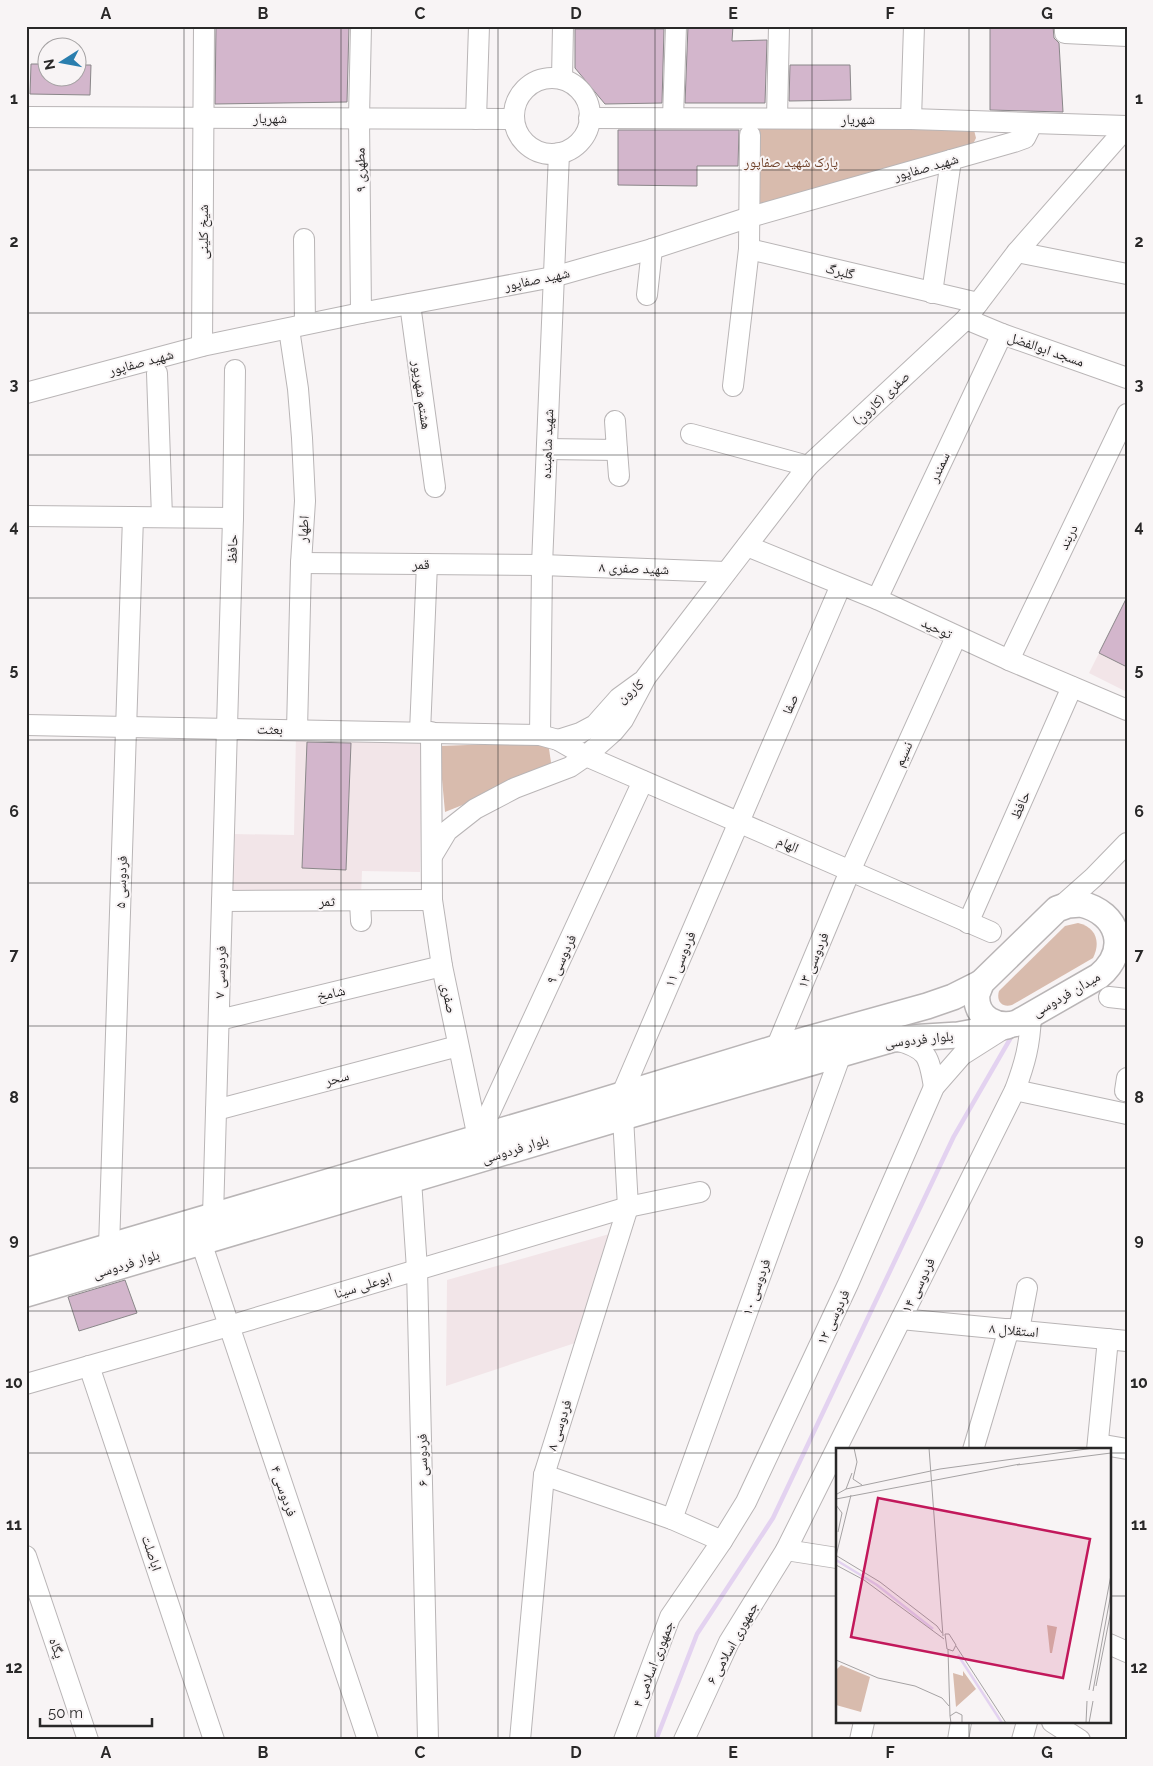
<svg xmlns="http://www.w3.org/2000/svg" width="1153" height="1766" font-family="Raleway,'Noto Naskh Arabic',sans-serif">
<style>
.built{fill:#f2e5e8}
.green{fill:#d8bbad}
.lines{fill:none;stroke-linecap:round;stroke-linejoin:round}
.stream{stroke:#e3d2f0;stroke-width:4.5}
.building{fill:#d3b6cc;stroke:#8a8789}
.minor-casing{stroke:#b9b5b6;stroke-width:22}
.major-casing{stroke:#b9b5b6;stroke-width:28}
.minor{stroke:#fff;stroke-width:20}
.major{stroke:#fff;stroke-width:25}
.grid{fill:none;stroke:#292828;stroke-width:1;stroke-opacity:0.55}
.labels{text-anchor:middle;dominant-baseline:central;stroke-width:4;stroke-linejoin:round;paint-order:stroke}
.street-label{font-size:14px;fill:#292828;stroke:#f8f4f5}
.park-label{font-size:14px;fill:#6f4129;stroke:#f8f4f5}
.inset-river{fill:none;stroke:#e3d2f0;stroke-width:2.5}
.inset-road{fill:none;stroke:#a5a2a3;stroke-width:1}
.view{fill:#c2185b;fill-opacity:0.15;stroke:#c2185b;stroke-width:2.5}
.inset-edge{fill:none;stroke:#292828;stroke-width:2.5}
.neatline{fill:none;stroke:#292828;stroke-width:2}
.grid-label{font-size:16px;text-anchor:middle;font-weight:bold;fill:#292828}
</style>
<rect width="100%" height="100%" fill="#f8f4f5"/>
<g class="built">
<polygon points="1127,597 1127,692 1089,673"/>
<polygon points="296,734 422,737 420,872 362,871 361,898 232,895 233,834 294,835"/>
<polygon points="613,1233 575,1343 446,1386 447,1280"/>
</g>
<g class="green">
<polygon points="756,127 974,130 976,138 972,146 754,210"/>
<polygon points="548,742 552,769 445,812 439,746"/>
<path d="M1078,923c18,4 23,19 15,35l-81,47c-10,3 -16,-4 -13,-14l66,-65z"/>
</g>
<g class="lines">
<polyline class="stream" points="656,1740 697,1634 773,1518 954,1136 1010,1039"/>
</g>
<g class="building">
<polygon points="216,26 349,26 347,102 215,104"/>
<polygon points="688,26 733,26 732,41 767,40 765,103 685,103"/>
<polygon points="990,26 1053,26 1054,38 1059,43 1063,112 990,110"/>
<polygon points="575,29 664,29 662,103 605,104 575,68"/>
<polygon points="31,64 48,64 48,78 78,78 78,65 91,65 90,95 30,94"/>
<polygon points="790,65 850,65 851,100 789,101"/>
<polygon points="618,130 739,130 738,166 697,166 697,186 618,185"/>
<polygon points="1127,597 1127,667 1099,653"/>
<polygon points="307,742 351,743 346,870 302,868"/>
<polygon points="125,1280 137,1313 79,1331 68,1297"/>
</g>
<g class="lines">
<g class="minor-casing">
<g id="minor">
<polyline points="1065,26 1065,33 1127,36"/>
<circle cx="552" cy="116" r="38"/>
<polyline points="562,79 563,26"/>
<polyline points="26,117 514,119"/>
<polyline points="589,118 911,119 1127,126"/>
<polyline points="673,118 676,26"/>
<polyline points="777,118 779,26"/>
<polyline points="476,119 479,26"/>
<polyline points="911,119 914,26"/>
<polyline points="304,239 305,324"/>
<polyline points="749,249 978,303"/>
<polyline points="1017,252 1127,274"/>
<polyline points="932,293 951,160"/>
<polyline points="647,295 652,249"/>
<polyline points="410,304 435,487"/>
<polyline points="361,313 359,118 361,26"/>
<polyline points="966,319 1002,334 1127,378"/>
<polyline points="289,329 298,389 302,438 305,501 301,563 297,730"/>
<polyline points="202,346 204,26"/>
<polyline points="157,373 162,517"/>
<polyline points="733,386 749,249 750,135"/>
<polyline points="26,393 202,346 361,313 553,277 652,249 750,217 1014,142 1025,138 1032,124"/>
<polyline points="691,434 808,466"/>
<polyline points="547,449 617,450 615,421"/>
<polyline points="617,450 619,476"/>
<polyline points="26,516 233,518"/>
<polyline points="747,546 877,599 1009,660 1127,710"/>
<polyline points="301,563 542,565 726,572"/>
<polyline points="877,599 1002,334"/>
<polyline points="1009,660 1127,414"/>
<polyline points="26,725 540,735 558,740 586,756 991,932"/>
<polyline points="420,732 427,564"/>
<polyline points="431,732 432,900 442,966 478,1138"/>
<polyline points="540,735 542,565 559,153"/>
<polyline points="558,740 580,733 595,725 619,698 641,682"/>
<polyline points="432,856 447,831 475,809 515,788 570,767 586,756 614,731 623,720 646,677 808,466 966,319 1017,252 1127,127"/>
<polyline points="222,901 432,900"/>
<polyline points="360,901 361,921"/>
<polyline points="1058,909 1094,877 1127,843"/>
<polyline points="968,923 1072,687"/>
<polyline points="1109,997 1127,999"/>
<polyline points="219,1020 442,966"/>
<path d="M896,1040c32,9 33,16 38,47"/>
<polyline points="776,1048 850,871 956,637"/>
<polyline points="1015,1090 1127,1114"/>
<polyline points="1125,1091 1127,1078"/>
<polyline points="621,1096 841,585"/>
<polyline points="216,1110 458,1046"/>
<polyline points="478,1138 643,781"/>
<polyline points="411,1180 417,1269 428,1740"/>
<polyline points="213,1216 233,518 235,370"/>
<polyline points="201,1242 368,1740"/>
<polyline points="109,1247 133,517"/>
<polyline points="901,1319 1127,1341"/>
<polyline points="1019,1330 1027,1288"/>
<polyline points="89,1366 214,1740"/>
<polyline points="26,1384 229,1326 628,1207 700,1192"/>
<polyline points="1098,1444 1127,1449"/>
<polyline points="973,1450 1009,1329"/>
<polyline points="1097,1450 1108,1339"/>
<polyline points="544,1475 672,1519 722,1541"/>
<polyline points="672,1519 841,1054"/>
<polyline points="786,1550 837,1558"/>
<polyline points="26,1556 88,1740"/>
<polyline points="1109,1644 1127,1652"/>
<polyline points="1052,1722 1080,1740"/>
<polyline points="520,1740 544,1475 628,1207 623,1117"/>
<polyline points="624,1740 670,1617 722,1541 746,1502 848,1284 934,1087 962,1055 1003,1029"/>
<path d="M684,1740l45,-98 57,-92 229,-460c10,-27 15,-45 16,-75"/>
<polyline points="860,1740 864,1722"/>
<polyline points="958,1740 961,1722"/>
<polyline points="1022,1740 1027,1722"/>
</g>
</g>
<g class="major-casing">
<g id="major">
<path d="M1081,904c38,9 49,46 18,72l-82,47c-19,6 -43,-5 -40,-29 1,-3 3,-7 4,-11l76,-74 11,-4z"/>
<polyline points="26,1271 579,1108 776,1048 927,1006 953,997 981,983"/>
<polyline points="26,1294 623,1117 893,1039 958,1035 1007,1026"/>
</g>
</g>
<use href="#minor" class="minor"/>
<use href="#major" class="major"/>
</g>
<path class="grid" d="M184,26v1714M341,26v1714M498,26v1714M655,26v1714M812,26v1714M969,26v1424M26,170h1101M26,313h1101M26,455h1101M26,598h1101M26,740h1101M26,883h1101M26,1026h1101M26,1168h1101M26,1311h1101M26,1453h811M1109,1453h18M26,1596h811M1109,1596h18M969,1722v18"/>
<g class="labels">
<g class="street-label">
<text x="270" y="118">شهریار</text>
<text x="858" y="119">شهریار</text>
<text transform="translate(926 167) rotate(-16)">شهید صفاپور</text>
<text transform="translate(360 170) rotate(-91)">مطهری ۹</text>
<text transform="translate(203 232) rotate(-90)">شیخ کلینی</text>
<text transform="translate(840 271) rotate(14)">گلبرگ</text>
<text transform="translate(537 279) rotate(-12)">شهید صفاپور</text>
<text transform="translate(1046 349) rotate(19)">مسجد ابوالفضل</text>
<text transform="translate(141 362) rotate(-15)">شهید صفاپور</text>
<text transform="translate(422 395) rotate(82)">هشتم شهریور</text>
<text transform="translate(881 398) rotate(-43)">صفری (کارون)</text>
<text transform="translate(547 444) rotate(-88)">شهید شاهبنده</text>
<text transform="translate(939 467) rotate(-65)">سمندر</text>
<text transform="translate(303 529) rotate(-86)">اطهار</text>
<text transform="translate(1068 537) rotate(-64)">دربند</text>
<text transform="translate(232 549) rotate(-88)">حافظ</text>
<text transform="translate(421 564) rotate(1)">قمر</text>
<text transform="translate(634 568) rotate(2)">شهید صفری ۸</text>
<text transform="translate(937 628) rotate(25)">توحید</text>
<text transform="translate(630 691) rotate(-38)">کارون</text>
<text transform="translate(790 704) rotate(-67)">صفا</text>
<text transform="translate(270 729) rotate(1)">بعثت</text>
<text transform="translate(903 754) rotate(-66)">نسیم</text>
<text transform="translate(1020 805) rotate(-66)">حافظ</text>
<text transform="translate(788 844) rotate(24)">الهام</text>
<text transform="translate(121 882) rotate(-88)">فردوسی ۵</text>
<text x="327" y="901">ثمر</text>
<text transform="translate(561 959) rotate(-65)">فردوسی ۹</text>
<text transform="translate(680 959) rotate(-67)">فردوسی ۱۱</text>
<text transform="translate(813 960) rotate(-67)">فردوسی ۱۳</text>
<text transform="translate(220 972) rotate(-88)">فردوسی ۷</text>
<text transform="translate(331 993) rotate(-13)">شامخ</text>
<text transform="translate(1066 994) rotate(-30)">میدان فردوسی</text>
<text transform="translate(449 998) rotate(79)">صفری</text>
<text transform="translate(919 1039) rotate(-6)">بلوار فردوسی</text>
<text transform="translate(337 1078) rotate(-15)">سحر</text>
<text transform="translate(515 1149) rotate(-17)">بلوار فردوسی</text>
<text transform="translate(126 1264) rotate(-17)">بلوار فردوسی</text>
<text transform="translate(363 1285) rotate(-17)">ابوعلی سینا</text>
<text transform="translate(918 1285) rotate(-64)">فردوسی ۱۴</text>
<text transform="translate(756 1287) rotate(-70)">فردوسی ۱۰</text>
<text transform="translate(833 1317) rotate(-65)">فردوسی ۱۲</text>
<text transform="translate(1014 1330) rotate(5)">استقلال ۸</text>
<text transform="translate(559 1425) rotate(-72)">فردوسی ۸</text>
<text transform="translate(422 1460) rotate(-91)">فردوسی ۶</text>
<text transform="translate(284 1491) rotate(71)">فردوسی ۴</text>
<text transform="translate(152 1553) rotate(72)">اباصلت</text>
<text transform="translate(732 1643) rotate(-61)">جمهوری اسلامی ۶</text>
<text transform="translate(57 1648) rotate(72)">پگاه</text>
<text transform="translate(653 1664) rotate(-69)">جمهوری اسلامی ۴</text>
</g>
<g class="park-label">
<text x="791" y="162">پارک شهید صفاپور</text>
</g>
</g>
<g transform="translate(836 1448)">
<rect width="275" height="275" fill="#f8f4f5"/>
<path d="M211,177l10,2 -5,26h-2zM5,217l29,12 -9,35 -25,-7v-35zM127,223l13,18 -20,18 -3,-34 10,3z" fill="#d8bbad"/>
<path class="inset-river" d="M0,112l41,25 56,44M122,207l44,68"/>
<path class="inset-road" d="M18,0l3,14 -4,17 9,6M93,0l14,188M181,17l94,-12M10,41l6,-16M1,46l9,-5 94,-20 154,-21M0,51l184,-35M0,57l6,8 -4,19M0,108l15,-61M1,108l43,26 57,44 5,7M0,117l28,15 80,59M109,186h4l7,11 -3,6 -6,-2zM120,198l50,77M112,202l2,66M0,212l42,18 37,8 27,12 7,8M260,238l15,-75M253,242l22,-115M257,243l18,-98M115,275l-1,-7 6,-4 6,3v8M250,275l1,-22M253,275l4,-22"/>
<path class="view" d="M42,50l212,41 -27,139 -212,-41z"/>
<rect width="275" height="275" class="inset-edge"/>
</g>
<rect width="1153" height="1766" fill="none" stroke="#f8f4f5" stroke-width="55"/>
<g transform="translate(62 62) rotate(259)"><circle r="24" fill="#f8f4f5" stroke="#a5a2a3"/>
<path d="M0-4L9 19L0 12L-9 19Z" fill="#2a7eae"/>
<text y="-8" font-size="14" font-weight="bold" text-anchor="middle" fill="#292828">N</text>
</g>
<path d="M40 1718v8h112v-8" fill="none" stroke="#292828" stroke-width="2.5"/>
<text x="48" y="1718" font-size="15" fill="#292828" stroke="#f8f4f5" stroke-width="4" paint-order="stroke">50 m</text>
<rect x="28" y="28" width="1098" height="1710" class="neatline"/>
<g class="grid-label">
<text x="106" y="19">A</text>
<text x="263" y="19">B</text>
<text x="420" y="19">C</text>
<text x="576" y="19">D</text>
<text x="733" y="19">E</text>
<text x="890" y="19">F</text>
<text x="1047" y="19">G</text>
<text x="14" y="104">1</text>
<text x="1139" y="104">1</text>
<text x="14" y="247">2</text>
<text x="1139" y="247">2</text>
<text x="14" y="390">3</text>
<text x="1139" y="390">3</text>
<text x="14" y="532">4</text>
<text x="1139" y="532">4</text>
<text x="14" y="675">5</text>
<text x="1139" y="675">5</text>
<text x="14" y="817">6</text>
<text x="1139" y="817">6</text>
<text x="14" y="960">7</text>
<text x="1139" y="960">7</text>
<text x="14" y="1103">8</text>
<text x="1139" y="1103">8</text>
<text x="14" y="1245">9</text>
<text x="1139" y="1245">9</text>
<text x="14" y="1388">10</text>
<text x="1139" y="1388">10</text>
<text x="14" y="1530">11</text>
<text x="1139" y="1530">11</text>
<text x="14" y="1673">12</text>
<text x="1139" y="1673">12</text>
<text x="106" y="1758">A</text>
<text x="263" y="1758">B</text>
<text x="420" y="1758">C</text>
<text x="576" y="1758">D</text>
<text x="733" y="1758">E</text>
<text x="890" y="1758">F</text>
<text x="1047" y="1758">G</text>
</g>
</svg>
